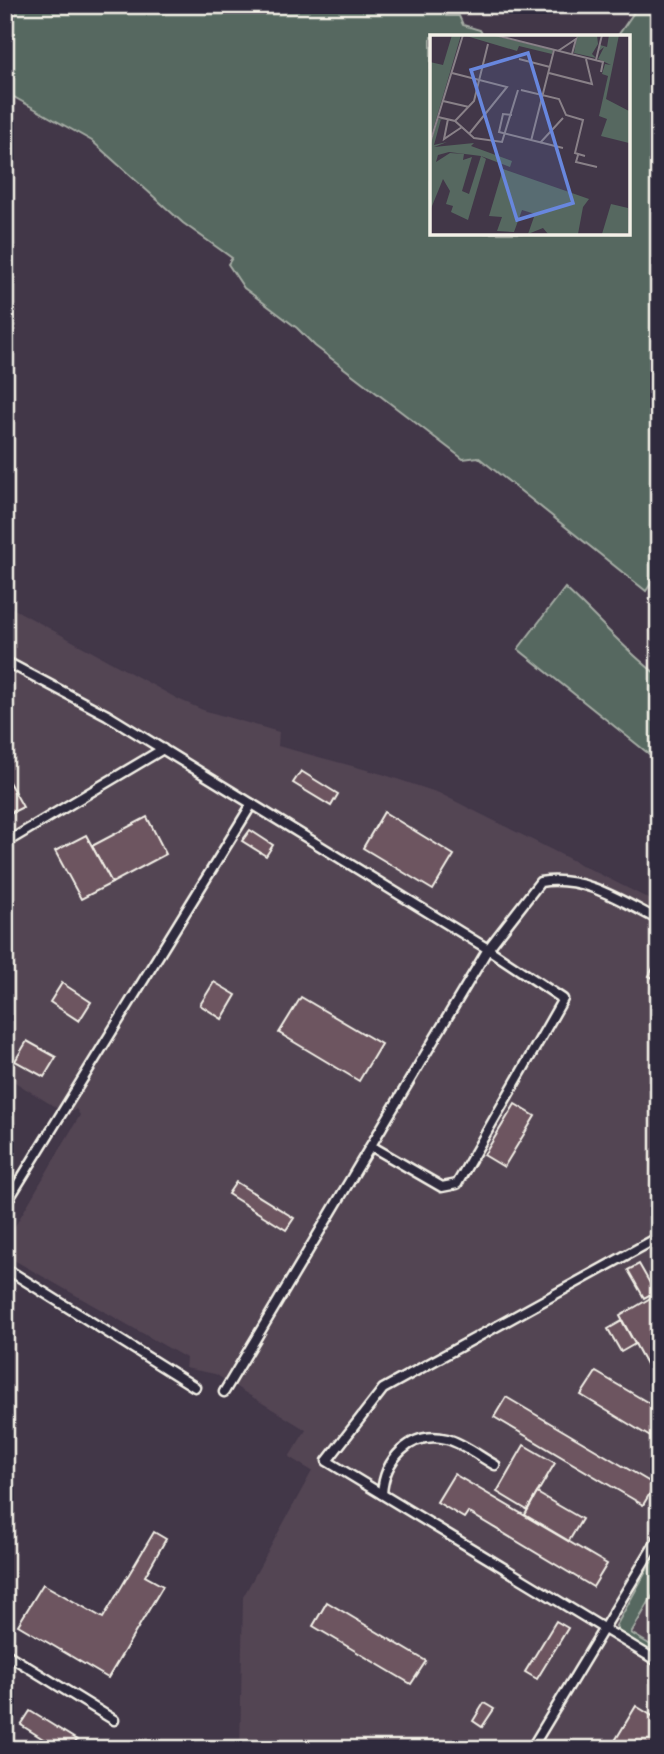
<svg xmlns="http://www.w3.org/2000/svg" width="664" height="1754" font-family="Mynerve,sans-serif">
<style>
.built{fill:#524453}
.green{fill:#566860;stroke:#a5aca4;stroke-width:2}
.building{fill:#6d5561;stroke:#f4f1e8;stroke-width:2}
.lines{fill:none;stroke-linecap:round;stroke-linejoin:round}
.lane-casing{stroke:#f4f1e8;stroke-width:13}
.lane{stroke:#2f2a3d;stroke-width:8}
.inset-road{fill:none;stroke:#898188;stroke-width:2}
.view{fill:#6887de;fill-opacity:0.15;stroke:#6887de;stroke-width:3.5}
.inset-edge{fill:none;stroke:#f4f1e8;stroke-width:3.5}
</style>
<rect width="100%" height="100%" fill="#423748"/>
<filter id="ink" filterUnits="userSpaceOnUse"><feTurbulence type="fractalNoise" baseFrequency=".0143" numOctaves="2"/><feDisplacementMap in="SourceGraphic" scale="14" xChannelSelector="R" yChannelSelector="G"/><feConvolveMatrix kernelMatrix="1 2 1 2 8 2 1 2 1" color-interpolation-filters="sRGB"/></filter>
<g filter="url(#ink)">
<polygon class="built" points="5,604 178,699 203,710 279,732 278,746 382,774 439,793 659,904 659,1749 240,1749 243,1597 312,1471 289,1457 306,1430 215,1374 185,1368 186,1358 12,1259 8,1238 80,1115 76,1109 68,1115 5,1076"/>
<g class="green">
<polygon points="5,5 452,5 446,16 459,16 463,25 480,30 484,37 431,37 431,233 627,233 627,37 617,37 639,5 659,5 659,572 646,591 478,457 463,459 315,346 297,328 244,288 228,264 232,258 183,223 92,141 5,92"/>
<path d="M565,588c32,29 59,62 94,88v86l-141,-113z"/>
<polygon points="659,1548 659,1585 631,1633 659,1650 659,1656 619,1632 616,1626"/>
</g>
<g class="building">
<polygon points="301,771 338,794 331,806 293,783"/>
<polygon points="5,775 23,807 5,816"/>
<polygon points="384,812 454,855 433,890 363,848"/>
<polygon points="147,817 166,854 112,883 92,846"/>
<polygon points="250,830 273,845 266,856 242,841"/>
<polygon points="86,835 112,883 81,899 55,851"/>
<polygon points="659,956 659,981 649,976"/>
<polygon points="214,982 236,995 222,1019 200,1005"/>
<polygon points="62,983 91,1002 79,1021 50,1002"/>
<polygon points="301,997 381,1044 359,1081 279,1033"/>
<polygon points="27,1041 56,1057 44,1077 15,1061"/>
<polygon points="515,1104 535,1116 504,1167 484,1155"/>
<polygon points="236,1182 294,1218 286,1230 228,1194"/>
<polygon points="639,1264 655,1292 644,1298 628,1270"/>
<polygon points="659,1293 659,1371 652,1375 620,1316"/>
<polygon points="622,1321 635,1344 621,1352 608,1329"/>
<polygon points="596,1372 659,1409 659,1427 652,1438 581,1395"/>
<polygon points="506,1397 655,1485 643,1505 494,1417"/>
<polygon points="524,1445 555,1463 527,1510 497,1492"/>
<polygon points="454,1474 607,1564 593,1587 468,1512 464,1518 437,1502"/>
<polygon points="537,1493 582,1519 569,1541 525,1515"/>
<polygon points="154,1532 166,1539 145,1576 163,1586 108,1678 18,1625 43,1584 103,1618"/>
<polygon points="327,1602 426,1661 411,1684 313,1626"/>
<polygon points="556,1621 568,1628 537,1679 525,1672"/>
<polygon points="484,1703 494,1709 482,1727 473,1721"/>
<polygon points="636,1706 659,1720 658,1749 610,1749"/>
<polygon points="30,1711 77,1740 71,1749 59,1749 21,1725"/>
</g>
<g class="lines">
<g class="lane-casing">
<g id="lane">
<polyline points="5,661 107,715 488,949 563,999 457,1184 442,1187 371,1146"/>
<polyline points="5,843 163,749"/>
<polyline points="5,1205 252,804"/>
<polyline points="659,1237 383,1389 327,1461 659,1662"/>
<polyline points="5,1268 195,1387"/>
<path d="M224,1392l264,-443 52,-67c44,-7 81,19 119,38"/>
<path d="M382,1494c2,-34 28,-64 65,-55 16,4 33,18 48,26"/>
<polyline points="5,1653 114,1720"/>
<polyline points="531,1749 659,1537"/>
</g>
</g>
<use href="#lane" class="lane"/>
</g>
</g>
<g transform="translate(430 35)">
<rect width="200" height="200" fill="#423748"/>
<path d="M22,0h9l-31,105v-78l13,3zM33,0h29l61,15 -1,4 -33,-8 -2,5zM142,0h25l1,9 -6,10 4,4 -22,-5 3,-16zM179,0h10l-13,64 23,12v32l-28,-7 6,-17 -8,-3 9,-40 -6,-2 3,-10 6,1 -13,-6 6,-12 -5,4 1,-6 7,2zM8,84l8,1 -5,-1 -7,26 13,-3 -13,5 40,-4 -3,3 41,15 -2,6 -29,-11 5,3 -18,61 -17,-8 2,-6 -7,-2 4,-13 -7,-12 -13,32v-66zM19,117l32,4 -12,38 -7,-3 10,-34 -9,3 1,-6 -14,-1 -14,9 2,-7zM73,134l86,30 -6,8 -5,27h-30l-5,-6 -15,6 7,-20 -13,-4 -8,22 -17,-1 5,-14 -13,-1zM181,169l17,4 1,25 -27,1z" fill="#566860" fill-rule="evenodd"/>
<path class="inset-road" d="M65,0l108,27 -2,10M128,16l18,-12 -4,15M89,24l31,8M166,25l6,-25M22,38l55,14 -38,47M119,38l43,11 -6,-25M91,55l38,9 7,16 17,5 -8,33 10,3M13,66l26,6M82,80l-9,-1 -4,18 64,16M8,82l17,4 19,17 28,4 16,-52M18,84l-4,20 18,-12M25,86l19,-20 14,-57M101,106l23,-91M0,108l33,-108M110,108l23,-25M148,120l-2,7 21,5"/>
<path class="view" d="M98,18l45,150 -56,17 -46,-150z"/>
<rect width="200" height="200" class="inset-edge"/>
</g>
<rect width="664" height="1754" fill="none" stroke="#2f2a3d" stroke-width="28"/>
<rect x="14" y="14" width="636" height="1726" fill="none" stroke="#f4f1e8" stroke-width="2.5" filter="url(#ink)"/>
</svg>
